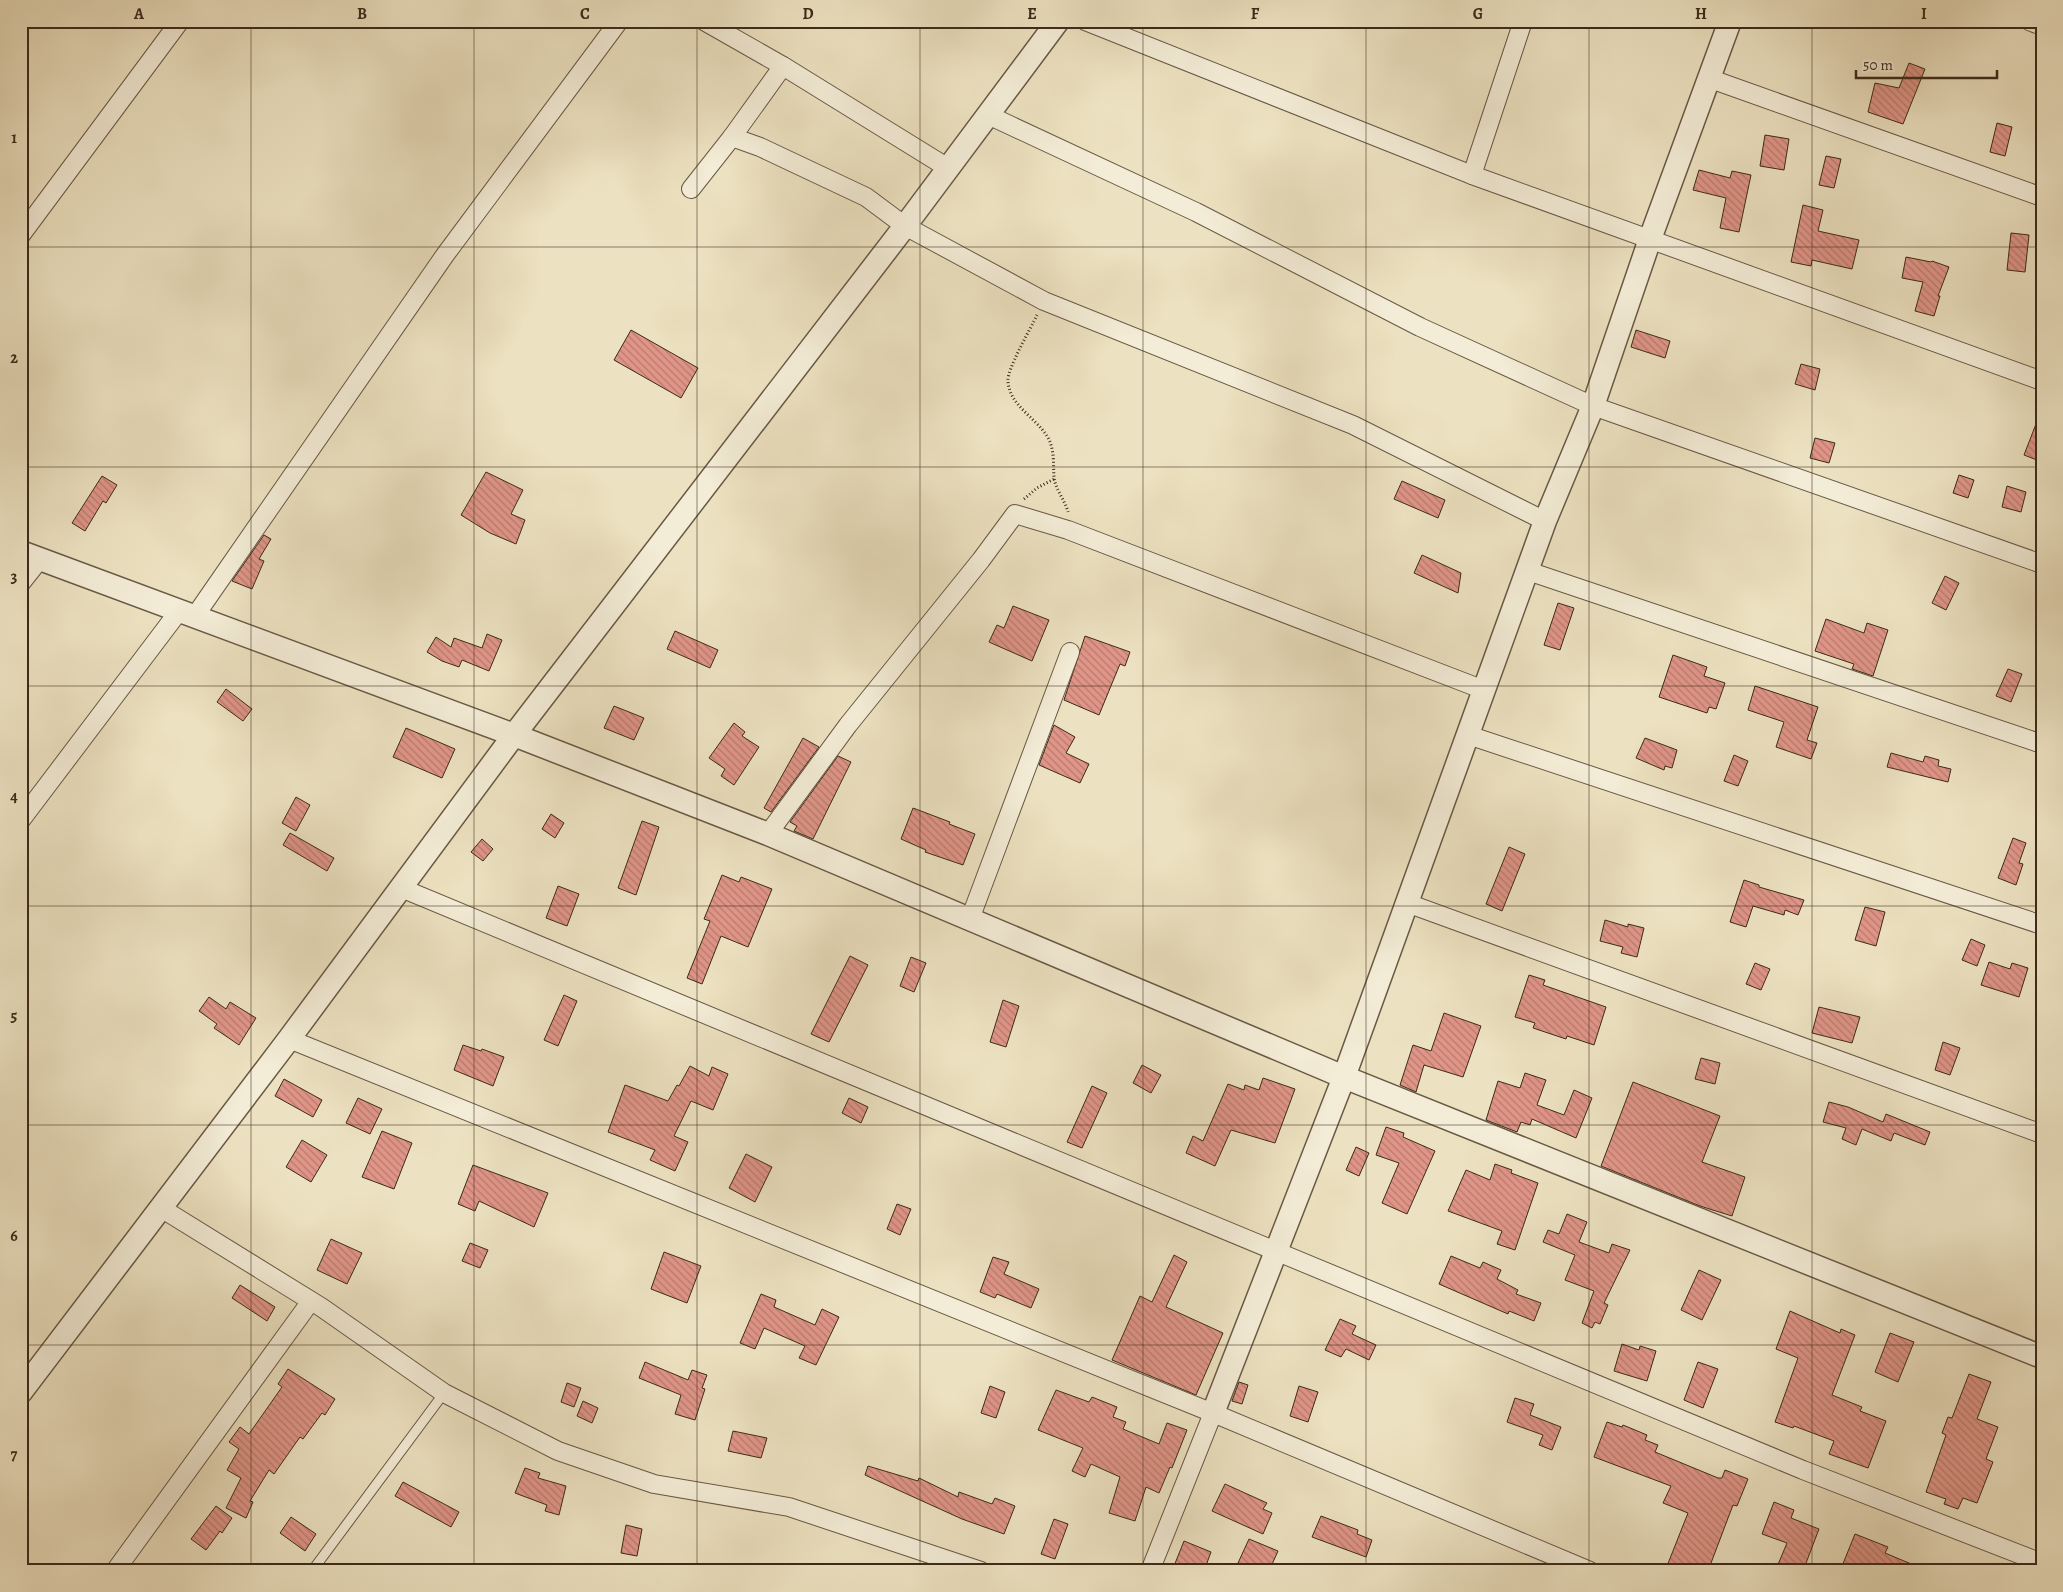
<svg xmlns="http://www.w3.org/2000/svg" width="2063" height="1592" font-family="Alegreya,serif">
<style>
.building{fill:url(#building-back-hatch);stroke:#3d2a1a}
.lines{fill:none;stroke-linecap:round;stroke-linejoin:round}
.service-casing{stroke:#695844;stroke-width:11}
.minor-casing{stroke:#695844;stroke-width:20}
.tertiary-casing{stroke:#695844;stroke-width:25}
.path{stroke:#3d2a1a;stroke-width:3;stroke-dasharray:1 2.5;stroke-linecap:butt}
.service{stroke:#f3ecd6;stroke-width:9}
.minor{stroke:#f3ecd6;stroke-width:18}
.tertiary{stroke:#f3ecd6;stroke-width:22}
.grid{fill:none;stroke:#3d2a1a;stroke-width:1;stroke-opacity:0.55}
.neatline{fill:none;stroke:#3d2a1a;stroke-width:2}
.grid-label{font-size:16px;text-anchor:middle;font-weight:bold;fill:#3d2a1a}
</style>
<defs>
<pattern id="building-back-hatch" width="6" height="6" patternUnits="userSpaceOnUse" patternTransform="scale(1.25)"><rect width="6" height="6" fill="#e09587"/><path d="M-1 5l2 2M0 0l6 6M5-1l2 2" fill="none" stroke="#b77a6e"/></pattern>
</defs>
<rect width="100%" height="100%" fill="#ece1c0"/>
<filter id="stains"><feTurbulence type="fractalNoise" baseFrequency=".004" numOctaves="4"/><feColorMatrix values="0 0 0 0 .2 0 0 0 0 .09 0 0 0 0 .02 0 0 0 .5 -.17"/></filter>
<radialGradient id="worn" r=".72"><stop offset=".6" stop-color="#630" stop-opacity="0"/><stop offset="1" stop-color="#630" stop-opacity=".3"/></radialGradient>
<g class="building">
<polygon points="1909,63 1925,69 1903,124 1868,112 1875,83 1899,88"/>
<polygon points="1997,123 2012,127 2005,156 1990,152"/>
<polygon points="1765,135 1789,139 1784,170 1760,166"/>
<polygon points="1826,156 1841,159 1834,188 1819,185"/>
<polygon points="1699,170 1730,178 1732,171 1751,175 1739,232 1720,228 1726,198 1693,190"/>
<polygon points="1803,205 1823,210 1818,231 1859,240 1852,269 1812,260 1811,266 1791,262"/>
<polygon points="2011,233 2029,235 2025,272 2007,270"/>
<polygon points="1906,257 1931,262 1932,261 1949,267 1938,296 1940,296 1934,316 1915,311 1923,282 1902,278"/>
<polygon points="631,330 698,368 681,398 614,360"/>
<polygon points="1636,330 1670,341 1665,358 1631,347"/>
<polygon points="1801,364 1820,369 1815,390 1795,384"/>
<polygon points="2041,411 2042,412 2042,462 2024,455"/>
<polygon points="1815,438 1835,443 1829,463 1810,458"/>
<polygon points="486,472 523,490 511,514 525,520 516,544 490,533 461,515"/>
<polygon points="1959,475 1974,480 1968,498 1953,493"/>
<polygon points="102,476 117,485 106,503 103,501 85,531 72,523"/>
<polygon points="1402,481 1445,500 1438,518 1394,499"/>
<polygon points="2007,486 2026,492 2021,512 2002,507"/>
<polygon points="264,535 271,539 259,559 264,561 252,589 232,581"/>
<polygon points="1422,555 1461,573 1458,593 1414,573"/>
<polygon points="1945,576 1959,583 1946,610 1932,603"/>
<polygon points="1558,603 1574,608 1560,650 1544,645"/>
<polygon points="1013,606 1049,620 1032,661 989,642 997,625 1004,628"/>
<polygon points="1826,619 1864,633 1867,623 1888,630 1873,676 1852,669 1854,664 1815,651"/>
<polygon points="675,631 718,650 710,668 667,649"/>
<polygon points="487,634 502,640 489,671 462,660 459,667 442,661 427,652 436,637 451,647 454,638 482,648"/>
<polygon points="1085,636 1130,652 1125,666 1120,664 1099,715 1064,700"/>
<polygon points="1673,655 1707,667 1704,676 1725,683 1716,709 1709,707 1707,713 1659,697"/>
<polygon points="2008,669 2022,674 2011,702 1996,696"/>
<polygon points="1755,686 1818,707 1807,740 1817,743 1811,759 1776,747 1784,722 1748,710"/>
<polygon points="226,689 252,709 243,721 217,702"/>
<polygon points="614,706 644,718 634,740 604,728"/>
<polygon points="734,723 745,732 742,736 759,747 734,785 721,776 725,769 709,758"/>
<polygon points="1054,725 1075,737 1066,753 1089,764 1080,783 1039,765"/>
<polygon points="406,728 455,749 442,778 393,757"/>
<polygon points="803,738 819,747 771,812 764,808"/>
<polygon points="1645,738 1677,750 1672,768 1665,766 1664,770 1636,758"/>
<polygon points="1891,753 1923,762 1925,756 1939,760 1938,766 1951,769 1948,782 1887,767"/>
<polygon points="1734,755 1748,761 1738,786 1724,781"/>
<polygon points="838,756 851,762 813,839 794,831 797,826 790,822"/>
<polygon points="296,797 310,805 296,831 282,823"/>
<polygon points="913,808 950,822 949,824 975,834 963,865 925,852 926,850 901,839"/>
<polygon points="551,814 564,823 555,838 542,829"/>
<polygon points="642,821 659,827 636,895 618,888"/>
<polygon points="290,833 334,858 327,871 283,845"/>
<polygon points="2013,838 2026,843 2019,863 2023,864 2016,885 1998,878"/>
<polygon points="482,839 493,849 483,861 471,852"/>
<polygon points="1509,847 1525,854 1502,911 1486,904"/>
<polygon points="722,875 739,882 741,877 772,889 748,947 721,936 702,984 687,978 710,921 704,919"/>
<polygon points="1744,880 1759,885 1759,887 1804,900 1798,915 1785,910 1784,915 1753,906 1746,927 1730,922"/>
<polygon points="558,886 579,894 567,926 546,918"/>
<polygon points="1865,907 1885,912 1876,946 1855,940"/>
<polygon points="1605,920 1628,927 1628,924 1644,928 1637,957 1621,953 1623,947 1600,941"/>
<polygon points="1971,939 1985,945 1977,966 1962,960"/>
<polygon points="850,956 868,965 829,1042 811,1034"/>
<polygon points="911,957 926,963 914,992 900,986"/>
<polygon points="1989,962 2010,969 2012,963 2028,968 2019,997 1981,985"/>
<polygon points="1755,963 1770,969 1761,990 1746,984"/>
<polygon points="1529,975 1545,980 1543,985 1606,1007 1594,1045 1567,1036 1566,1039 1533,1028 1535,1023 1515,1017"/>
<polygon points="564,995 577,1001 558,1046 544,1040"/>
<polygon points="209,997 226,1009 230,1002 256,1018 239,1045 214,1028 217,1024 199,1011"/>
<polygon points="1003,1000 1019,1006 1006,1047 990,1042"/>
<polygon points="1819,1007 1860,1017 1852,1043 1812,1033"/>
<polygon points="1444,1013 1481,1026 1463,1077 1424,1065 1416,1092 1400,1085 1413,1045 1431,1051"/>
<polygon points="1943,1042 1960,1048 1950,1075 1935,1070"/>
<polygon points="463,1045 481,1051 482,1049 504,1057 493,1086 454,1070"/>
<polygon points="1701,1058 1720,1063 1715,1084 1695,1079"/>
<polygon points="1142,1065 1161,1075 1151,1093 1133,1083"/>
<polygon points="690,1066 709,1076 712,1067 728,1074 713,1110 691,1101 674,1136 688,1142 675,1171 650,1160 655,1150 608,1132 625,1085 668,1101 677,1085 679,1086"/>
<polygon points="1525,1073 1546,1080 1537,1105 1564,1115 1574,1090 1592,1098 1576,1138 1532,1119 1530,1125 1521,1122 1517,1132 1486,1120 1498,1081 1520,1088"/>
<polygon points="1263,1078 1295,1089 1275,1143 1231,1130 1215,1166 1186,1153 1193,1136 1203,1141 1228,1084 1244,1090 1245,1085 1259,1090"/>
<polygon points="284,1079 322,1100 313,1117 275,1096"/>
<polygon points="1633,1082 1720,1116 1702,1162 1745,1177 1732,1216 1700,1206 1601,1166"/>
<polygon points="1092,1086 1107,1093 1082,1148 1067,1142"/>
<polygon points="358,1098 382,1109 370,1134 346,1123"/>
<polygon points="849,1098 868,1107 861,1123 842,1113"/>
<polygon points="1829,1102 1848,1107 1883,1122 1886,1114 1930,1132 1925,1145 1894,1133 1891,1141 1862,1129 1856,1145 1842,1139 1846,1128 1823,1122"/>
<polygon points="1386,1127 1404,1133 1403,1137 1435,1151 1407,1214 1382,1203 1399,1163 1376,1155"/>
<polygon points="382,1131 412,1143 394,1189 362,1177"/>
<polygon points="302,1140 327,1155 311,1182 286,1167"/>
<polygon points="1356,1147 1369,1153 1359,1176 1346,1170"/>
<polygon points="746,1154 772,1167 755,1202 729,1188"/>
<polygon points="1495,1164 1512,1170 1511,1173 1538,1183 1515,1250 1497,1244 1502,1231 1448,1211 1466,1170 1490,1180"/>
<polygon points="473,1165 548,1193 534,1227 479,1201 475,1211 458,1204"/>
<polygon points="897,1204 911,1209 900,1235 887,1229"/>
<polygon points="1567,1214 1587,1222 1579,1242 1609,1253 1612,1244 1630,1250 1604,1303 1608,1305 1600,1324 1595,1322 1592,1328 1582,1323 1594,1291 1565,1280 1575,1255 1543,1242 1548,1230 1559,1234"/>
<polygon points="331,1239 362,1253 347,1284 317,1270"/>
<polygon points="470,1243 488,1250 480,1268 462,1261"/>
<polygon points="664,1252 701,1266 687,1303 651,1289"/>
<polygon points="1174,1255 1187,1262 1166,1307 1223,1333 1196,1395 1112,1360 1140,1296 1152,1302"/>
<polygon points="1451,1256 1480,1268 1483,1262 1501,1270 1497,1279 1518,1290 1516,1294 1541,1303 1534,1321 1509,1311 1508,1314 1439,1284"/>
<polygon points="993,1257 1009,1262 1004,1274 1039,1289 1031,1308 997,1294 995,1298 980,1292"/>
<polygon points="1699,1270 1721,1280 1702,1320 1681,1310"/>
<polygon points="240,1285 275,1307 267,1321 232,1298"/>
<polygon points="761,1294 776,1300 774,1307 815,1325 822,1309 839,1317 816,1365 799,1358 805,1346 764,1328 755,1349 740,1343"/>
<polygon points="1790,1311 1840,1333 1841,1329 1855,1335 1832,1395 1862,1407 1860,1411 1886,1421 1868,1468 1829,1454 1834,1441 1794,1426 1793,1428 1775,1422 1798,1358 1776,1349"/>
<polygon points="1340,1319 1356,1326 1352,1334 1376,1345 1369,1360 1346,1349 1341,1357 1325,1350"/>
<polygon points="1890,1333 1914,1342 1898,1382 1875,1372"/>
<polygon points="1622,1344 1639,1350 1640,1346 1656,1351 1647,1381 1614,1371"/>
<polygon points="645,1362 688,1380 692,1370 707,1375 702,1388 705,1389 695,1420 675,1414 681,1395 639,1378"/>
<polygon points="1698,1362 1718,1369 1703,1408 1684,1400"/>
<polygon points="288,1369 335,1399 325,1415 322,1413 303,1439 300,1437 274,1474 269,1470 250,1501 253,1502 246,1518 226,1508 241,1478 227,1470 239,1449 229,1442 240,1427 249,1434 282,1387 278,1384"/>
<polygon points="1969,1374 1991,1382 1977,1419 1998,1427 1986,1459 1993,1462 1977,1503 1963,1498 1958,1509 1944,1504 1946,1499 1926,1492 1946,1435 1942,1433 1948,1417 1952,1418"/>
<polygon points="1239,1382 1248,1385 1242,1404 1232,1401"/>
<polygon points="567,1383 581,1388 574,1407 561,1402"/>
<polygon points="990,1386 1005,1392 996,1418 981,1413"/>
<polygon points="1299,1386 1318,1392 1308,1422 1290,1416"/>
<polygon points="1056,1390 1089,1402 1092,1397 1117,1407 1113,1417 1126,1422 1123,1429 1159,1444 1167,1423 1187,1430 1172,1468 1170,1467 1159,1493 1146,1487 1135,1521 1109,1513 1120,1477 1091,1464 1085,1477 1072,1471 1083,1448 1038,1430"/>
<polygon points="1515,1398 1534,1404 1530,1415 1561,1427 1552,1450 1539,1445 1543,1435 1507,1422"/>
<polygon points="583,1401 598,1408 592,1423 577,1416"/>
<polygon points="1607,1422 1622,1427 1623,1425 1647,1435 1645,1440 1658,1445 1655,1452 1718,1478 1722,1478 1725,1470 1748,1479 1737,1506 1733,1505 1708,1571 1678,1571 1667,1566 1688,1513 1663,1503 1671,1486 1594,1457"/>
<polygon points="733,1431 767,1438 761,1458 728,1451"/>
<polygon points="868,1466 918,1481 919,1478 958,1497 959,1492 992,1504 995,1498 1015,1506 1004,1534 962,1519 865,1475"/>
<polygon points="525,1468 540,1473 538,1478 566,1486 559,1515 545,1511 547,1505 515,1493"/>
<polygon points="403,1482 459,1512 451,1527 395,1496"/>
<polygon points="1225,1484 1267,1503 1263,1509 1272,1513 1263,1534 1212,1511"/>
<polygon points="1774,1502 1794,1510 1791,1518 1819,1529 1803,1571 1787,1571 1777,1567 1787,1543 1762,1534"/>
<polygon points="216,1506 232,1518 222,1533 220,1531 206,1550 191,1539"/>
<polygon points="1321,1516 1358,1530 1357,1534 1372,1540 1366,1557 1312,1537"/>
<polygon points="291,1517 316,1534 305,1551 280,1533"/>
<polygon points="1054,1519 1068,1524 1055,1559 1041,1554"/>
<polygon points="626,1525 642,1529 637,1556 621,1553"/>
<polygon points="1855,1534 1888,1547 1885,1553 1928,1571 1840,1571"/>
<polygon points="1249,1539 1278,1551 1269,1571 1255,1571 1238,1563"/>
<polygon points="1184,1541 1211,1552 1204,1571 1172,1571"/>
</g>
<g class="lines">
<g class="service-casing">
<polyline id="service" points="312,1571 444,1393"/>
</g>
<g class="minor-casing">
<g id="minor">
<polyline points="704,21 783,66 948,168"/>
<polyline points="1085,21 1472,175"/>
<polyline points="1523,21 1472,175 2042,381"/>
<polyline points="2029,21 2042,26"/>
<polyline points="1708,78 2042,197"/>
<polyline points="988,115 1196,212 1420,327 1593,406 2042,564"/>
<polyline points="732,137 760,147 866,197 905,226 1044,301 1353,425 1545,521"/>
<polyline points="691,189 732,137 783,66"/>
<polyline points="21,235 180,21"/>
<polyline points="1528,571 2042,744"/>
<polyline points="21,583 40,559"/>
<polyline points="195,616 445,255 619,21"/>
<polyline points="1468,735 2042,925"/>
<polyline points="21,820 179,611"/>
<polyline points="768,834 848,725 981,560 1015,514 1068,530 1484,690"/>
<polyline points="401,888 1803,1470 2042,1563"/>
<polyline points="1407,903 2042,1134"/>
<polyline points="970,919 1070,652"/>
<polyline points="289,1039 1213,1413 1590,1571"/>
<polyline points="161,1208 321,1307 444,1393 558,1451 654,1484 789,1507 981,1571"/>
<polyline points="115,1571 311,1301"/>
<polyline points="1150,1571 1213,1413"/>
</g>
</g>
<g class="tertiary-casing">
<g id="tertiary">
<polyline points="21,552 514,735 768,834 1344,1077 2042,1357"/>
<polyline points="21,1392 289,1039 514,735 905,226 1058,21"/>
<polyline points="1213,1413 1344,1077 1545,521 1593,406 1650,239 1730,21"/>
</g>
</g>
<g class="path">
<path d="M1037,315c-6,13 -30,54 -29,66 1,24 28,37 39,55 8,13 6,28 7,41 1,12 11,23 14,35"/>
<polyline points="1024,499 1037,488 1054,479"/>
</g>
<use href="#service" class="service"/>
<use href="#minor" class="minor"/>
<use href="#tertiary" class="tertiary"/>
</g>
<path class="grid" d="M251,21v1550M474,21v1550M697,21v1550M920,21v1550M1143,21v1550M1366,21v1550M1589,21v1550M1812,21v1550M21,247h2021M21,467h2021M21,686h2021M21,906h2021M21,1125h2021M21,1345h2021"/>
<rect width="2063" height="1592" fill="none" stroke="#ece1c0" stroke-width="55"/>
<path d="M1856 70v8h141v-8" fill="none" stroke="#3d2a1a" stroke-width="2.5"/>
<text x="1863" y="70" font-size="15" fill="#3d2a1a" stroke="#f3ecd6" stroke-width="4" paint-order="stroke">50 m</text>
<rect x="28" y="28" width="2008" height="1536" class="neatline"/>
<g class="grid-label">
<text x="139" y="19">A</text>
<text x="362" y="19">B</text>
<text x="585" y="19">C</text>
<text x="808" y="19">D</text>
<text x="1032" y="19">E</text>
<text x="1255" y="19">F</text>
<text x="1478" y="19">G</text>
<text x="1701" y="19">H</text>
<text x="1924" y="19">I</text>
<text x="14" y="143">1</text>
<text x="14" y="363">2</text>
<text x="14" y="582">3</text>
<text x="14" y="802">4</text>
<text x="14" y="1021">5</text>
<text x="14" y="1241">6</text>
<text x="14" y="1460">7</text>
</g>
<rect width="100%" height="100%" filter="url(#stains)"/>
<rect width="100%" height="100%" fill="url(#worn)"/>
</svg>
